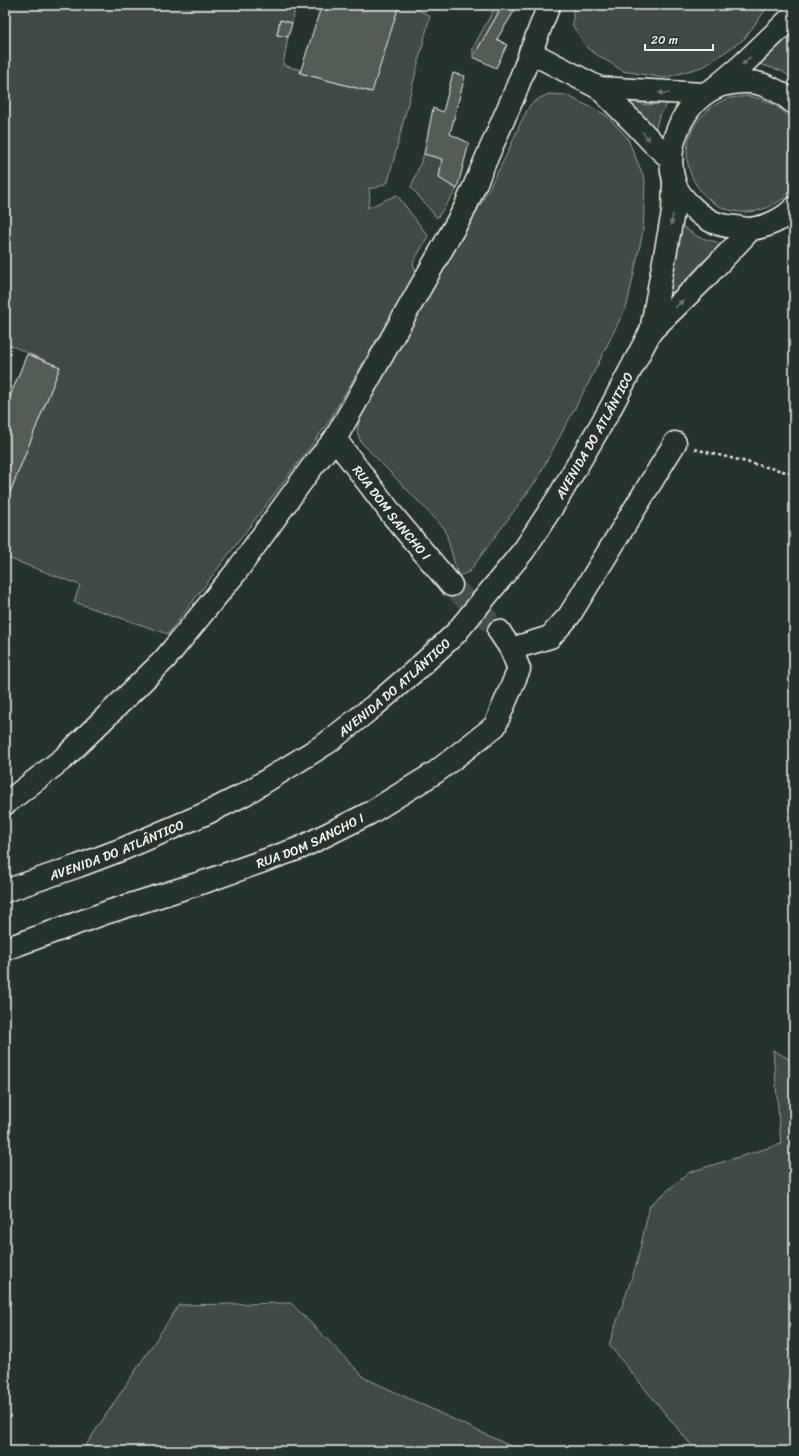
<svg xmlns="http://www.w3.org/2000/svg" width="799" height="1456" font-family="Sriracha,sans-serif">
<style>
.green{fill:#414b45;stroke:#9a9e96}
.building{fill:#525c55;stroke:#f4f1e8}
.lines{fill:none;stroke-linecap:round;stroke-linejoin:round}
.minor-tunnel{stroke:#455049;stroke-width:22;stroke-dasharray:22 11;stroke-linecap:butt}
.minor-casing{stroke:#f4f1e8;stroke-width:25}
.major-casing{stroke:#f4f1e8;stroke-width:25}
.highway-casing{stroke:#f4f1e8;stroke-width:25}
.path{stroke:#f4f1e8;stroke-width:2.5;stroke-dasharray:3 3;stroke-linecap:butt}
.minor{stroke:#26332d;stroke-width:22}
.major{stroke:#26332d;stroke-width:22}
.highway{stroke:#26332d;stroke-width:22}
.oneway{fill:#6e766e}
.labels{text-anchor:middle;dominant-baseline:central;stroke-width:3;stroke-linejoin:round;paint-order:stroke}
.street-label{font-size:13px;fill:#f4f1e8;stroke:#26332d}
</style>
<rect width="100%" height="100%" fill="#26332d"/>
<filter id="ink" filterUnits="userSpaceOnUse"><feTurbulence type="fractalNoise" baseFrequency=".025" numOctaves="2"/><feDisplacementMap in="SourceGraphic" scale="8" xChannelSelector="R" yChannelSelector="G"/><feConvolveMatrix kernelMatrix="1 2 1 2 8 2 1 2 1" color-interpolation-filters="sRGB"/></filter>
<g filter="url(#ink)">
<g class="green">
<polygon points="5,5 296,5 292,23 280,20 277,35 288,37 283,65 301,70 300,73 371,92 399,5 409,5 430,16 388,182 376,188 369,188 370,199 367,208 397,195 428,236 413,263 416,273 326,426 168,634 74,602 80,585 5,557 5,505 60,367 5,343"/>
<polygon points="496,5 503,5 473,57 473,48"/>
<polygon points="573,5 769,5 744,39 705,66 664,78 623,71 588,49 573,26"/>
<polygon points="794,23 794,80 782,71 759,64"/>
<polygon points="549,94 566,95 606,115 627,137 645,180 643,231 627,305 590,380 536,481 469,572 458,576 445,529 361,442 357,432 359,421 401,343 472,221 507,154 521,122 530,105 540,98"/>
<path d="M748,96c22,5 31,9 46,27 0,10 2,57 -1,63 -6,12 -19,20 -30,23 -57,19 -102,-53 -59,-95 7,-7 16,-13 26,-16 5,-1 12,-1 18,-2z"/>
<polygon points="625,100 647,105 668,103 659,116 655,131"/>
<polygon points="424,154 442,159 439,178 457,189 437,218 411,187"/>
<polygon points="679,224 698,237 724,244 702,262 671,298 668,295"/>
<polygon points="773,1050 794,1062 794,1451 696,1451 609,1345 637,1262 650,1205 690,1172 781,1144"/>
<polygon points="291,1303 365,1378 521,1451 82,1451 179,1305"/>
</g>
<g class="building">
<polygon points="333,5 399,5 372,92 300,73 320,10 332,8"/>
<polygon points="503,5 518,5 497,39 507,45 496,68 473,57"/>
<polygon points="280,20 292,23 288,37 277,35"/>
<polygon points="453,73 465,76 450,134 469,143 457,189 439,178 442,159 424,154 433,108 443,112"/>
<polygon points="27,354 60,367 5,505 5,409"/>
</g>
<g class="lines">
<polyline class="minor-tunnel" points="451,585 499,631"/>
<g class="minor-casing">
<g id="minor">
<polyline points="530,52 599,88 636,125 653,143 671,159"/>
<polyline points="599,88 703,94"/>
<path id="s1" d="M335,439l59,78 57,68"/>
<polyline points="511,649 550,637 569,616 675,443"/>
<polyline points="5,804 64,758 165,659 236,572 312,467 335,439 464,210 514,95 549,5"/>
<path id="s2" d="M5,949l103,-37 99,-31 93,-33 70,-35 66,-41 59,-46 24,-57 -8,-20 -12,-18"/>
</g>
</g>
<g class="major-casing">
<g id="major">
<path d="M794,103c-13,-11 -32,-22 -49,-21 -6,0 -13,1 -18,2 -4,1 -9,2 -12,4 -32,15 -51,58 -41,93 2,10 11,20 19,27 13,12 24,18 43,19 5,1 10,2 15,2 16,-2 33,-10 43,-21"/>
<polyline points="651,331 701,282 751,229"/>
<path id="s3" d="M5,891l73,-25 45,-17 84,-36 38,-19 82,-51 47,-37 43,-37 38,-35 69,-84 34,-52 51,-87 42,-80 22,-119 1,-31"/>
</g>
</g>
<g class="highway-casing">
<polyline id="highway" points="716,87 742,65 794,15"/>
</g>
<polyline class="path" points="695,449 794,474"/>
<use href="#minor" class="minor"/>
<use href="#major" class="major"/>
<use href="#highway" class="highway"/>
</g>
<defs><path id="oneway-solid" d="M-6-.8H1V-3.2L6.5 0L1 3.2V.8H-6Z"/></defs>
<g class="oneway">
<use href="#oneway-solid" transform="translate(746 61) rotate(136)"/>
<use href="#oneway-solid" transform="translate(664 93) rotate(-178)"/>
<use href="#oneway-solid" transform="translate(646 136) rotate(48)"/>
<use href="#oneway-solid" transform="translate(672 220) rotate(100)"/>
<use href="#oneway-solid" transform="translate(679 304) rotate(-44)"/>
</g>
</g>
<g class="labels">
<g class="street-label">
<text stroke="none"><textPath href="#s3" startOffset="767">AVENIDA DO ATLÂNTICO</textPath></text>
<text stroke="none"><textPath href="#s1" startOffset="93">RUA DOM SANCHO I</textPath></text>
<text stroke="none"><textPath href="#s3" startOffset="443">AVENIDA DO ATLÂNTICO</textPath></text>
<text stroke="none"><textPath href="#s2" startOffset="324">RUA DOM SANCHO I</textPath></text>
<text stroke="none"><textPath href="#s3" startOffset="119">AVENIDA DO ATLÂNTICO</textPath></text>
</g>
</g>
<rect width="799" height="1456" fill="none" stroke="#26332d" stroke-width="20"/>
<rect x="10" y="10" width="779" height="1436" fill="none" stroke="#f4f1e8" stroke-width="1.5" filter="url(#ink)"/>
<path d="M645 44v6h68v-6" fill="none" stroke="#f4f1e8" stroke-width="2"/>
<text x="651" y="44" font-size="12" fill="#f4f1e8" stroke="#26332d" stroke-width="3" paint-order="stroke">20 m</text>
</svg>
